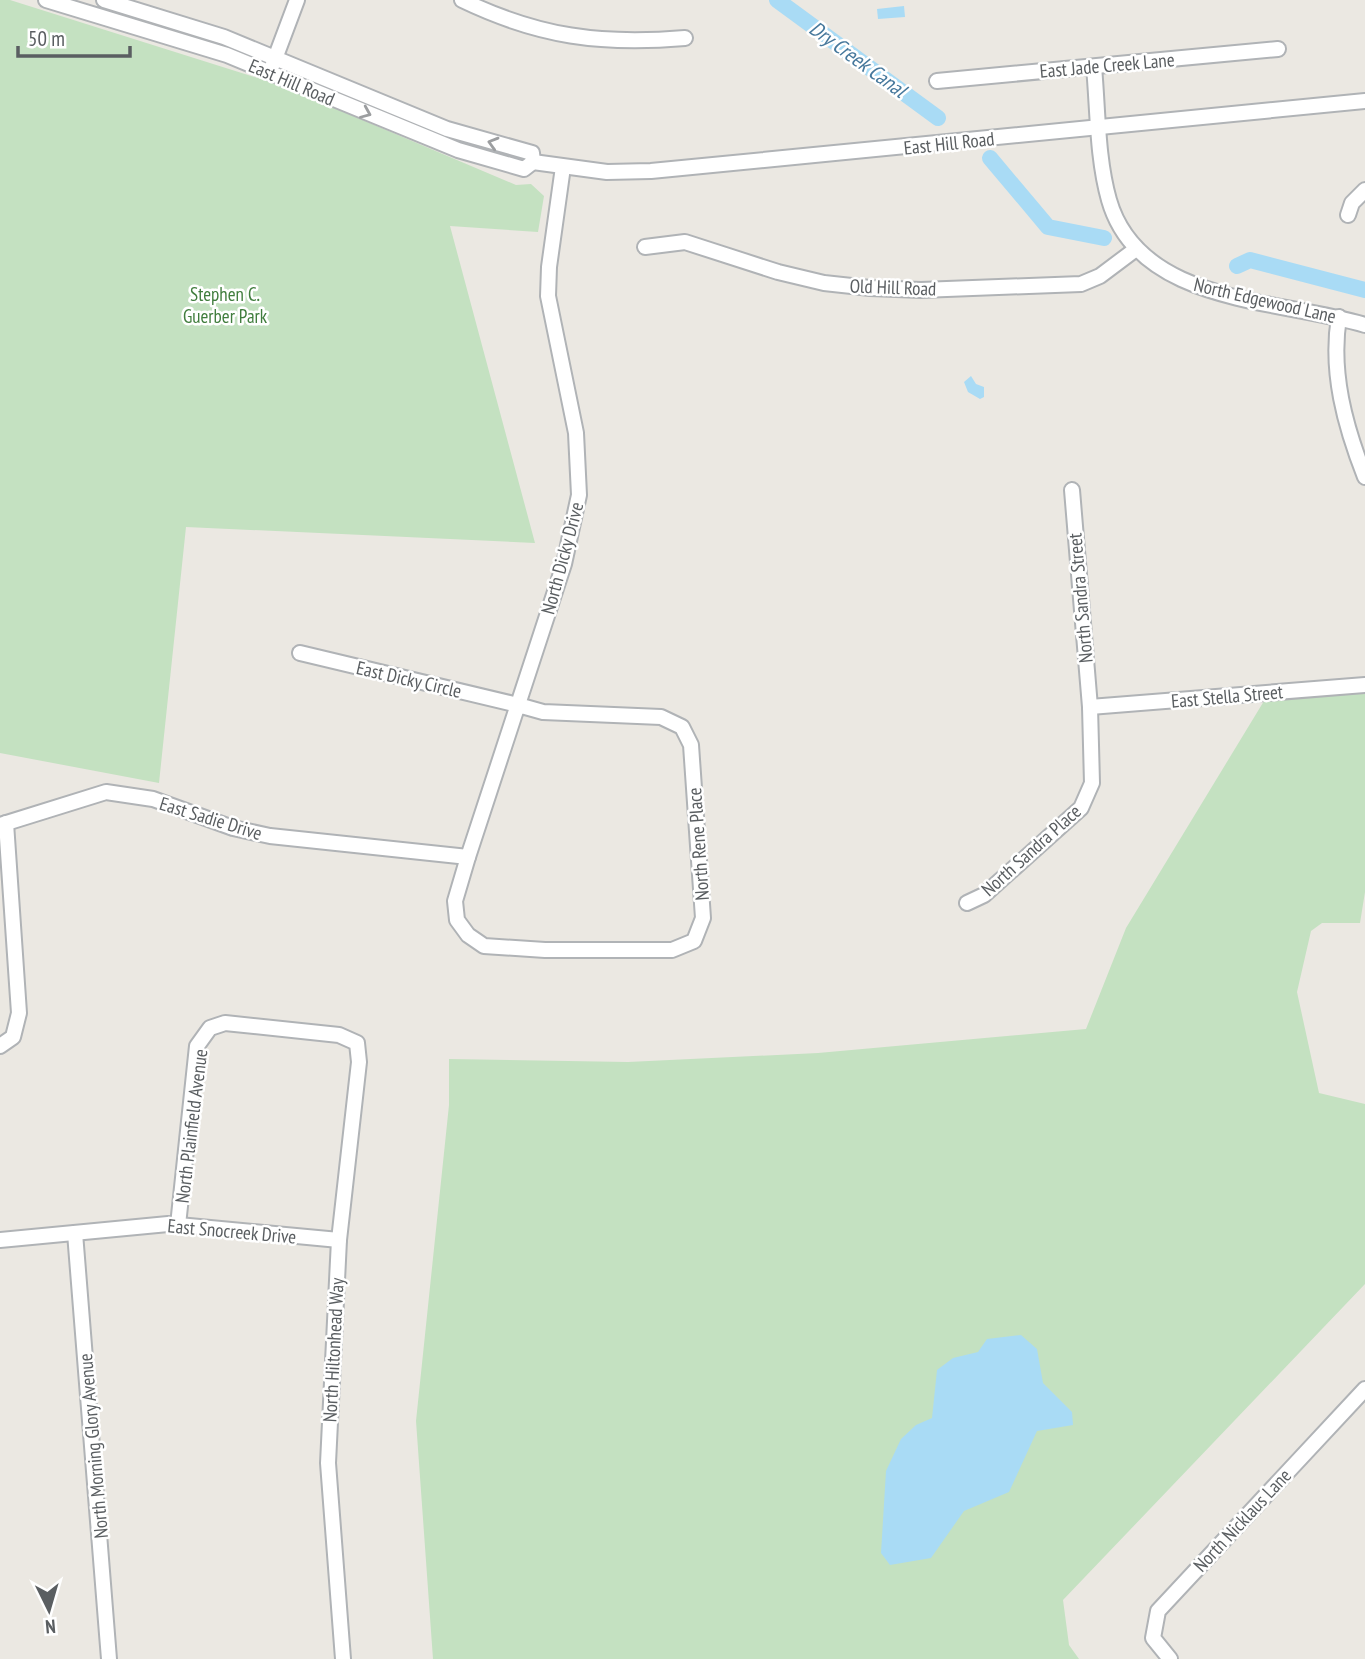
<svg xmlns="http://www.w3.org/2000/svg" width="1365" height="1659" font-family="'PT Sans Narrow',sans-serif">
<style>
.green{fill:#c4e1c1}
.water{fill:#a9dbf5}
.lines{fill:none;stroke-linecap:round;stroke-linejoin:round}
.canal{stroke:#a9dbf5;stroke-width:16}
.minor-casing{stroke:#b0b3b6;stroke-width:18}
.minor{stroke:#fff;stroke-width:14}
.oneway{stroke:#9c9ea0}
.labels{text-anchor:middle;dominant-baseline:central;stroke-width:5;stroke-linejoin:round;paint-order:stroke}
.street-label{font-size:19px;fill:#5a5e61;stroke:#fff}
.park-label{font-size:19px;fill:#407d3d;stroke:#fff}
.water-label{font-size:21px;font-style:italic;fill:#46789c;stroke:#fff}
</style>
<rect width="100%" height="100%" fill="#ebe8e2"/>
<g class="green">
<polygon points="0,0 10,0 280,85 516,185 531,184 544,196 538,232 450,226 535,543 186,527 159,783 0,753"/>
<polygon points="1365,692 1365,892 1360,923 1322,923 1311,931 1297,992 1319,1093 1365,1104 1365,1284 1063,1600 1069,1645 1079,1659 433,1659 416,1421 449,1105 449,1059 628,1062 818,1053 1086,1029 1126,928 1264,701"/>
</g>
<g class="water">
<polygon points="904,6 905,17 878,19 877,9"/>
<polygon points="971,376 976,384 984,387 984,397 980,399 968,392 964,382"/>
<polygon points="1021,1335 1037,1349 1043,1383 1072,1412 1073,1425 1037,1431 1009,1492 964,1511 931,1558 890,1565 881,1553 886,1471 901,1439 916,1425 932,1418 937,1370 953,1358 978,1352 987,1339"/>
</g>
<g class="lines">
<g class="canal">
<polyline points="777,0 938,118"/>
<polyline points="990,158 1048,227 1104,238"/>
<polyline points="1237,266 1250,260 1365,290"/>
</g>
<g class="minor-casing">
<g id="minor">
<polyline points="46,0 227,55 458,150 524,169 533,162 532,153 447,129 224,37 104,0"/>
<path d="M462,0c77,37 139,45 223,38"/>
<polyline points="273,64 297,0"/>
<path d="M1094,67c4,43 3,91 15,133 30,105 171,99 256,125"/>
<polyline points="937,81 1278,49"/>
<polyline points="533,162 607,172 651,171 1365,101"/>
<polyline points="1348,215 1352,203 1365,190"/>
<polyline points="645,247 685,242 778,272 824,283 870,288 921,290 1081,284 1100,276 1136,249"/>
<path d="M1339,317c-9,55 6,109 26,160"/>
<polyline points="300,653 518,705 543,712 661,717 682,727 691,745 703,918 694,941 672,950 545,950 484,946 468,935 457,920 455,901 468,857 564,564 579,495 576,433 548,296 549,267 563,167"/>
<polyline points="1090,707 1365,685"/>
<polyline points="0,825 106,792 153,799 233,828 270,836 468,857"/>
<polyline points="967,903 984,895 1081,808 1092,783 1090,707 1072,490"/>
<polyline points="0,1046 13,1037 19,1013 6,823"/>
<polyline points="178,1225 197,1046 210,1028 225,1023 339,1035 357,1043 359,1062 339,1240 328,1463 343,1659"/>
<polyline points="75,1233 109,1659"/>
<polyline points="0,1240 168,1224 339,1240"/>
<polyline points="1170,1659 1153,1638 1158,1611 1365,1389"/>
</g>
</g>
<use href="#minor" class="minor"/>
</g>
<defs><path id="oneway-chevron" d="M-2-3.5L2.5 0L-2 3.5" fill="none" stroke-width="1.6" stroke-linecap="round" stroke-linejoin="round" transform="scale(1.75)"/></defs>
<g class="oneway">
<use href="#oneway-chevron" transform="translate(366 113) rotate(23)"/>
<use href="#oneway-chevron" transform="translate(493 143) rotate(-164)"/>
</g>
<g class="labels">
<g class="street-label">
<text transform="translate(1107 65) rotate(-5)">East Jade Creek Lane</text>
<text transform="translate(292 82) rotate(23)">East Hill Road</text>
<text transform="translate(949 143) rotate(-6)">East Hill Road</text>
<text transform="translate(893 287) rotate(2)">Old Hill Road</text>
<text transform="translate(1265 300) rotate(13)">North Edgewood Lane</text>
<text transform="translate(562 558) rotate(-75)">North Dicky Drive</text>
<text transform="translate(1080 598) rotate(-95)">North Sandra Street</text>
<text transform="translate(409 679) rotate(13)">East Dicky Circle</text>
<text transform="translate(1227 696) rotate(-5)">East Stella Street</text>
<text transform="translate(211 818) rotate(17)">East Sadie Drive</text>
<text transform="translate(698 844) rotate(-94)">North Rene Place</text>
<text transform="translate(1031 850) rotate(-42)">North Sandra Place</text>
<text transform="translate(191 1126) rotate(-83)">North Plainfield Avenue</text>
<text transform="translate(232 1231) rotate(5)">East Snocreek Drive</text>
<text transform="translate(333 1350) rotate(-87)">North Hiltonhead Way</text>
<text transform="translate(93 1446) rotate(-95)">North Morning Glory Avenue</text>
<text transform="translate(1242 1520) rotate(-47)">North Nicklaus Lane</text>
</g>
<g class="park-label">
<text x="225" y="294">Stephen C.<tspan x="225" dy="22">Guerber Park</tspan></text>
</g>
<g class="water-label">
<text transform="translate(858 59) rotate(36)">Dry Creek Canal</text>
</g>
</g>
<g transform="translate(49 1610) rotate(175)" stroke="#ffffff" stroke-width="5" paint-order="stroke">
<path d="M0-5L12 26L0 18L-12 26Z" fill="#5a5e61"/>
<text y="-10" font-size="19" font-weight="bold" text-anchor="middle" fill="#5a5e61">N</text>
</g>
<path d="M18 46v10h112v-10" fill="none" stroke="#5a5e61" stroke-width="3.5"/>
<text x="28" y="46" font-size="21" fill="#5a5e61" stroke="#ffffff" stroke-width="5" paint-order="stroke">50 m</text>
</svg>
